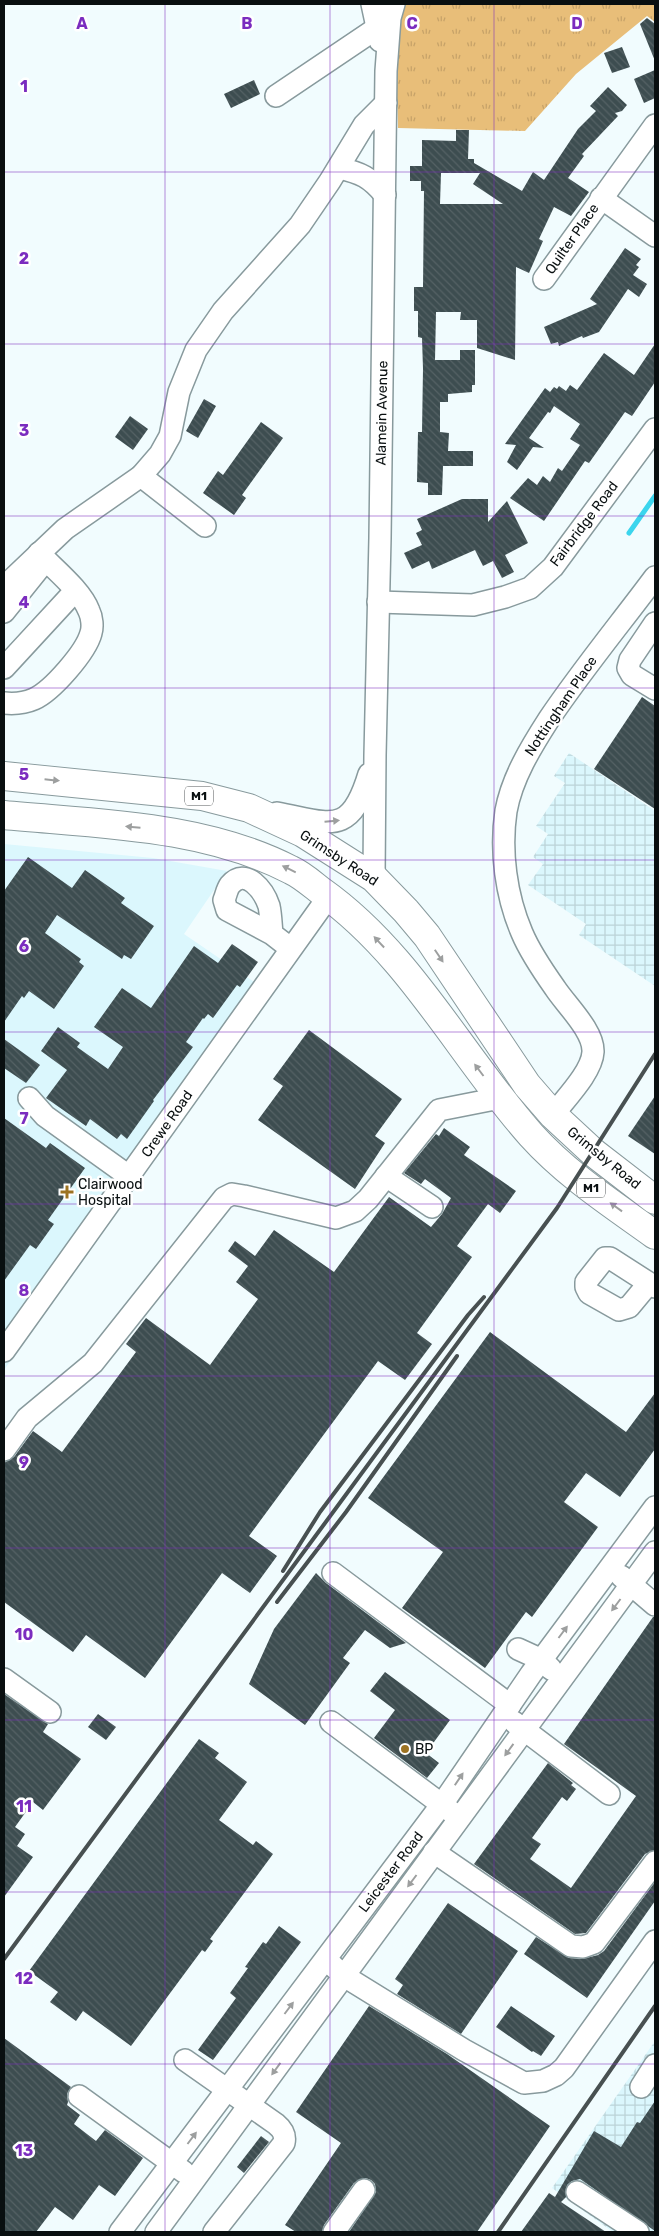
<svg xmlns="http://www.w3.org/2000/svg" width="659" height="2236" font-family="Rubik,sans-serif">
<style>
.built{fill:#dbf7fd}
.industrial{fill:url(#industrial-grid)}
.park{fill:url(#park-tufts)}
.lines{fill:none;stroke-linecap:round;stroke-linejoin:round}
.stream{stroke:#3bd5ed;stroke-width:5}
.building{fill:url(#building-back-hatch);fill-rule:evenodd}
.minor-casing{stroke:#889a9d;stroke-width:24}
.highway-casing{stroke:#889a9d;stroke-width:30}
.minor{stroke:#fff;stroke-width:21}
.highway{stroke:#fff;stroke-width:28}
.rail{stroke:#485051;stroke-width:4}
.oneway{fill:#9d9f9f}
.grid{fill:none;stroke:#7b2cbf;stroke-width:1;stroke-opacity:0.55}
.poi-dot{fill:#9d7322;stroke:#fff;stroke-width:2}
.labels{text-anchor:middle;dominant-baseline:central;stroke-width:5;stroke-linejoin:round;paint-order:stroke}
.shield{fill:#fff;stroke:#535758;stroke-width:1}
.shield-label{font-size:12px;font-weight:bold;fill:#090f10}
.street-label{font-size:14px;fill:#090f10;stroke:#fff}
.poi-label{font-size:14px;fill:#090f10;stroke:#fff;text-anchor:start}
.grid-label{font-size:16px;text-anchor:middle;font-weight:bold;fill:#7b2cbf;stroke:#fff;stroke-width:5;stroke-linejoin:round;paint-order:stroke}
</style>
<defs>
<pattern id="industrial-grid" width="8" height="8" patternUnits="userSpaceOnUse" patternTransform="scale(1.25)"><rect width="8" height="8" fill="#dbf7fd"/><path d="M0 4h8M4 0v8" fill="none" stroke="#bbd3d8"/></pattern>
<pattern id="park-tufts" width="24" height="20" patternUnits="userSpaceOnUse" patternTransform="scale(1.25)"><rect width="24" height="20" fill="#e8be79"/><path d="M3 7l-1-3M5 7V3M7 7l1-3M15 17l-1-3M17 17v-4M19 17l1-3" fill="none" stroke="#c6a268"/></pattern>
<pattern id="building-back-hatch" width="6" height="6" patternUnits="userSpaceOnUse" patternTransform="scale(1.25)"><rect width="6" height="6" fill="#3d4d50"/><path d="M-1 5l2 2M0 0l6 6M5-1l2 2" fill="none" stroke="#556265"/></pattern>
</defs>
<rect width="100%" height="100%" fill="#f1fcfe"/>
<polygon class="built" points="4,844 153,858 227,871 184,934 263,988 193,1104 4,1370"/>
<g class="industrial">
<polygon points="569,753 655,811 655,986 579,935 586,924 528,885 543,864 533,857 548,834 536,826 565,783 554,776"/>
<polygon points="655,2041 655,2232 613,2232 552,2188"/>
</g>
<path class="park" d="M406,4h249v18l-8,-6 -71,58 -51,57 -127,-3c0,-26 -7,-106 8,-124z"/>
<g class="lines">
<polyline class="stream" points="629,533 655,496"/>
</g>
<g class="building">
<polygon points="647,18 655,24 655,61 640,24"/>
<polygon points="622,47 630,67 612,73 604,53"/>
<polygon points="655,70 655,98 644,103 634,79"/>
<polygon points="254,80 260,94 231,108 224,94"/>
<path d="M608,87l19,18 -5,6 -7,2 3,3 -36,38 2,2 -16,22 21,14 -18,24 -17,-9 -15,32 4,2 -14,32 -13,-6 -1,93 -38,-12v-28h-17l1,-8h-25l-1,48h25v-10h15v35h-3v7l-24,2v8h-8v30l9,1 -1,18h25v15h-30l-1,29h-14v-12l-11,-1 1,-50h4l1,-63 -1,-31 -4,-1v-26h-4v-24h9l1,-96h-3v-10h-11v-15h12v-26l34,1v-11h13l-1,29h6v4l48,28 11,-19 11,8 34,-51 18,-18 -6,-5zM441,173h39l-7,11 30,20h-63z"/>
<polygon points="625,248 641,259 636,265 639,267 633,275 647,284 639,297 628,289 599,332 583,338 582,336 559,346 558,342 551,344 544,327 597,304 590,299"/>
<polygon points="655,344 655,382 632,416 625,412 589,463 585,461 544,521 510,498 528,478 537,485 543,476 550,482 558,468 562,471 580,445 570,439 580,424 554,406 550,413 548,412 529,438 544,448 533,447 517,470 507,462 516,445 505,444 545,388 550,392 554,387 557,389 559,386 566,391 570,385 577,390 604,353 634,375"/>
<polygon points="204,399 216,406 198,438 186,431"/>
<polygon points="130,416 148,429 133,450 115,437"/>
<polygon points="261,422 283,438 242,495 246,498 234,515 203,493 218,471 223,475"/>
<polygon points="462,499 488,499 488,522 507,501 528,543 505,555 514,572 502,578 493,561 483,566 475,550 432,569 429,561 412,569 404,553 422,545 416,533 422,530 417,519"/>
<polygon points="642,697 655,706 655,809 594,769"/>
<polygon points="28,857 72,888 85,870 125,898 121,903 154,926 131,959 124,955 122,959 57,915 45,933 81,959 79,962 84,966 54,1009 29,991 24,998 22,996 4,1022 4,891"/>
<polygon points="232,944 258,962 240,987 237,985 213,1018 208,1014 204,1019 203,1018 186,1042 193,1047 153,1100 154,1101 127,1139 121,1134 117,1139 90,1119 86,1126 46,1098 67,1070 41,1051 58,1027 80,1043 77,1047 108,1069 123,1047 94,1027 122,988 151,1008 194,946 218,963"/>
<polygon points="309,1030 402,1099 375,1136 385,1143 355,1189 258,1120 283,1086 273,1079"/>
<polygon points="4,1039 40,1065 26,1083 4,1068"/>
<polygon points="655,1096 655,1154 628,1136"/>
<polygon points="4,1118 46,1148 50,1143 85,1168 48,1220 54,1224 36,1249 30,1245 4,1281"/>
<polygon points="444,1128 470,1147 464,1155 516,1191 500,1213 488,1204 457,1246 472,1257 417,1333 432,1344 405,1380 378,1361 249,1536 277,1556 250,1593 222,1573 145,1678 86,1635 73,1652 4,1602 4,1463 14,1457 33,1431 62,1452 136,1352 126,1344 146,1318 210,1365 258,1299 236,1282 248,1266 228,1251 235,1241 255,1256 274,1230 334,1272 389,1197 431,1227 442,1214 451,1198 425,1179 421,1184 404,1173 436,1134 439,1136"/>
<polygon points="490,1332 626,1432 655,1393 655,1449 620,1497 586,1473 564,1502 598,1527 532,1617 526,1612 485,1668 402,1608 443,1552 368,1498"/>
<polygon points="316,1573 326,1583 406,1643 390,1648 365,1630 343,1658 350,1663 305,1725 249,1684 274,1629"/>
<polygon points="653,1617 655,1617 655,1850 645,1854 586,1933 575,1934 474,1864 548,1763 573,1783 571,1785 576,1789 567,1801 562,1797 532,1838 541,1844 530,1859 571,1888 636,1796 564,1744"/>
<polygon points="385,1672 450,1720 426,1753 439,1763 427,1778 374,1738 395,1710 370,1691"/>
<polygon points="4,1694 48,1724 43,1732 81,1759 43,1810 33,1802 15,1827 25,1834 17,1846 33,1857 4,1897"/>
<polygon points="98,1714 116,1727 106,1740 88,1727"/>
<polygon points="199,1739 219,1753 215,1758 247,1782 219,1820 253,1845 256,1841 273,1854 210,1939 213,1941 205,1952 202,1950 131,2046 83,2011 76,2021 50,2002 58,1992 29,1971"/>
<polygon points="655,1882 655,1901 587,1998 524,1954 536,1937 569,1958 582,1959 598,1955 604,1951"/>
<polygon points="448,1903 518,1951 461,2034 397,1994 403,1985 395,1979"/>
<polygon points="279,1926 301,1942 213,2060 198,2050 236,1998 230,1993 248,1968 245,1967 263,1942 266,1944"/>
<polygon points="369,2006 447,2054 550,2126 477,2232 349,2232 376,2192 375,2184 371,2180 365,2178 354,2183 324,2225 322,2232 296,2232 285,2225 341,2143 296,2112"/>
<polygon points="511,2006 555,2036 541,2056 533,2051 532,2052 496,2027"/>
<polygon points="4,2038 71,2087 67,2094 68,2102 67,2105 80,2115 74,2124 96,2141 105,2130 143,2158 115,2196 99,2185 73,2220 55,2207 36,2232 4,2232"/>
<polygon points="655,2101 655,2231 580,2179 572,2181 567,2185 566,2197 561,2202 606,2232 521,2232 549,2193 555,2197 594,2131 621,2147 637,2122 640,2123"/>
<polygon points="261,2136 269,2142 244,2173 237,2167"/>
</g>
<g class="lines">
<g class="minor-casing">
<g id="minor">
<polyline points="372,4 380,41"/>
<polyline points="276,96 377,28"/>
<path d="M339,168c22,5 31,9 46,27"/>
<polyline points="601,198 655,236"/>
<polyline points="544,279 655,125"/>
<polyline points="141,476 205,526"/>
<polyline points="4,587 65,529 141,476 160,454 170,436 179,392 196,350 223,311 300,225 330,181 364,125 386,103"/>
<polyline points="378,602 473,605 505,597 530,588 553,567 655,429"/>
<polyline points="4,612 41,566"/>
<polyline points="655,623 630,660 628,668 632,675 655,689"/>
<polyline points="4,668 75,591"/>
<path d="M4,703c10,1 21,0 30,-4 18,-8 52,-47 57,-66 2,-6 1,-16 -2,-22 -8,-21 -35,-42 -50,-58"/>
<path d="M277,813c54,10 73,24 92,-39"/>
<polyline points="374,878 375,755 380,538 386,71 390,18 394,4"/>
<path d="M272,934c-1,-9 -1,-19 -3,-28 -5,-15 -23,-40 -39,-21 -3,4 -4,10 -6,15l3,10 45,24 18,14"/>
<polyline points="29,1098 45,1116 130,1177"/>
<path d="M553,1115c12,-16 39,-43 40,-63 1,-21 -27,-47 -38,-64 -12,-17 -25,-36 -33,-55 -16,-37 -22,-82 -16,-122 6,-33 25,-64 43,-92 33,-49 71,-95 106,-142"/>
<polyline points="386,1176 432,1207"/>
<polyline points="649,1283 629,1307 619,1310 589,1293 586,1287 586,1282 605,1258 610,1258 655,1287"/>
<polyline points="4,1351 329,896"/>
<polyline points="4,1450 27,1418 93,1363 224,1198 232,1194 244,1196 336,1218 355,1211 368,1199 439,1110 500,1098"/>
<polyline points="333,1573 510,1705"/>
<polyline points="621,1576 655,1605"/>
<polyline points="518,1649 542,1660 551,1669"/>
<polyline points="4,1679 50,1712"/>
<polyline points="331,1722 453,1813"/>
<polyline points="514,1722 609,1794"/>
<polyline points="434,1852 571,1946 583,1947 594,1943 655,1862"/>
<polyline points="333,1966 344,1976 464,2050 524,2083 543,2081 556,2075 564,2068 655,1941"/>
<path d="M185,2060l91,64c6,5 10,10 8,19l-70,89"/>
<polyline points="641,2087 655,2065"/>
<polyline points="79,2096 184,2172"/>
<polyline points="577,2192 638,2232"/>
<polyline points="120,2232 445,1800 531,1674 655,1507"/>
<polyline points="156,2232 655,1552"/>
<polyline points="334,2232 364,2190"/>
</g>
</g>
<g class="highway-casing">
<g id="highway">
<polyline points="4,776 202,796 249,808 303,833 374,878 406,911 427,936 527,1085 553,1115 594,1153 655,1200"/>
<path d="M4,815c95,9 200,10 287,55 11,5 21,14 30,21 89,63 139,164 210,244 36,40 81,69 124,100"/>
</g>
</g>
<use href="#minor" class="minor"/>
<use href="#highway" class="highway"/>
<g class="rail">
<polyline points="283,1571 320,1512 468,1315 484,1297"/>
<polyline points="277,1602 346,1512 457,1356"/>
<polyline points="4,1959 557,1208 655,1054"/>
<polyline points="498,2232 655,2006"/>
</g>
</g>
<defs><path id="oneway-solid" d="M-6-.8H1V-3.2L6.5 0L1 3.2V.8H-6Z" transform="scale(1.25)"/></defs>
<g class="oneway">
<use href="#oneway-solid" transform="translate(52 780) rotate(6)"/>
<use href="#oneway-solid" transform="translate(332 821) rotate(-5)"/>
<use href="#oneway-solid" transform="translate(133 827) rotate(-175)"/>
<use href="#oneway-solid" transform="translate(289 869) rotate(-154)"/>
<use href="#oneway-solid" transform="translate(379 942) rotate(-133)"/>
<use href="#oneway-solid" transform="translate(439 956) rotate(56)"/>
<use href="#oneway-solid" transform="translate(479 1070) rotate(-127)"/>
<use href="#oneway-solid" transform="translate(616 1207) rotate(-144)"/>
<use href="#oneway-solid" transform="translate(616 1605) rotate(127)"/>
<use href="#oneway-solid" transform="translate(563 1632) rotate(-53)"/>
<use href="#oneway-solid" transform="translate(509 1750) rotate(126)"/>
<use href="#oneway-solid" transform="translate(459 1779) rotate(-56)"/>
<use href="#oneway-solid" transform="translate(412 1881) rotate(127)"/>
<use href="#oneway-solid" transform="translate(289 2008) rotate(-53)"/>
<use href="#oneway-solid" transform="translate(276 2069) rotate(126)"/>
<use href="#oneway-solid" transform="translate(192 2138) rotate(-53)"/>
</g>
<path class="grid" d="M165,4v2228M330,4v2228M494,4v2228M4,172h651M4,344h651M4,516h651M4,688h651M4,860h651M4,1032h651M4,1204h651M4,1376h651M4,1548h651M4,1720h651M4,1892h651M4,2064h651"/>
<g class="poi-dot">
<path d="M64.5 1184.5h5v5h5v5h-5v5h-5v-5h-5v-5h5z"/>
<circle cx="405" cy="1749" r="5"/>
</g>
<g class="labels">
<g class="shield">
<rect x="185" y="786.5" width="28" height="19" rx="4"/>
<rect x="577" y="1178.5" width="28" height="19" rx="4"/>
</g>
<g class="shield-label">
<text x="199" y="796">M1</text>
<text x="591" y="1188">M1</text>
</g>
<g class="street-label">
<text transform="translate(572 239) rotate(-55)">Quilter Place</text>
<text transform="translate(382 413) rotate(-89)">Alamein Avenue</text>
<text transform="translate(584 524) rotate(-53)">Fairbridge Road</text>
<text transform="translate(561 706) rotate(-56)">Nottingham Place</text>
<text transform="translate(339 858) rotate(33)">Grimsby Road</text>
<text transform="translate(167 1124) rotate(-55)">Crewe Road</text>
<text transform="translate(604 1158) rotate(39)">Grimsby Road</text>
<text transform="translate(391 1872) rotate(-53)">Leicester Road</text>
</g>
<g class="poi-label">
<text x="78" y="1184">Clairwood<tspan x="78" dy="16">Hospital</tspan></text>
<text x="415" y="1749">BP</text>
</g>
</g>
<g class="grid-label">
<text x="82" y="29">A</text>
<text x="247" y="29">B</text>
<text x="412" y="29">C</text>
<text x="577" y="29">D</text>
<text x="24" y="92">1</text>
<text x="24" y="264">2</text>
<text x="24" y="436">3</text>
<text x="24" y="608">4</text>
<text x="24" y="780">5</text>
<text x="24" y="952">6</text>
<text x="24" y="1124">7</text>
<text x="24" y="1296">8</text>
<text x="24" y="1468">9</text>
<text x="24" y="1640">10</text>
<text x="24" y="1812">11</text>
<text x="24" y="1984">12</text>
<text x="24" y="2156">13</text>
</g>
<rect width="659" height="2236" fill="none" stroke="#090f10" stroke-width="10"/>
</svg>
